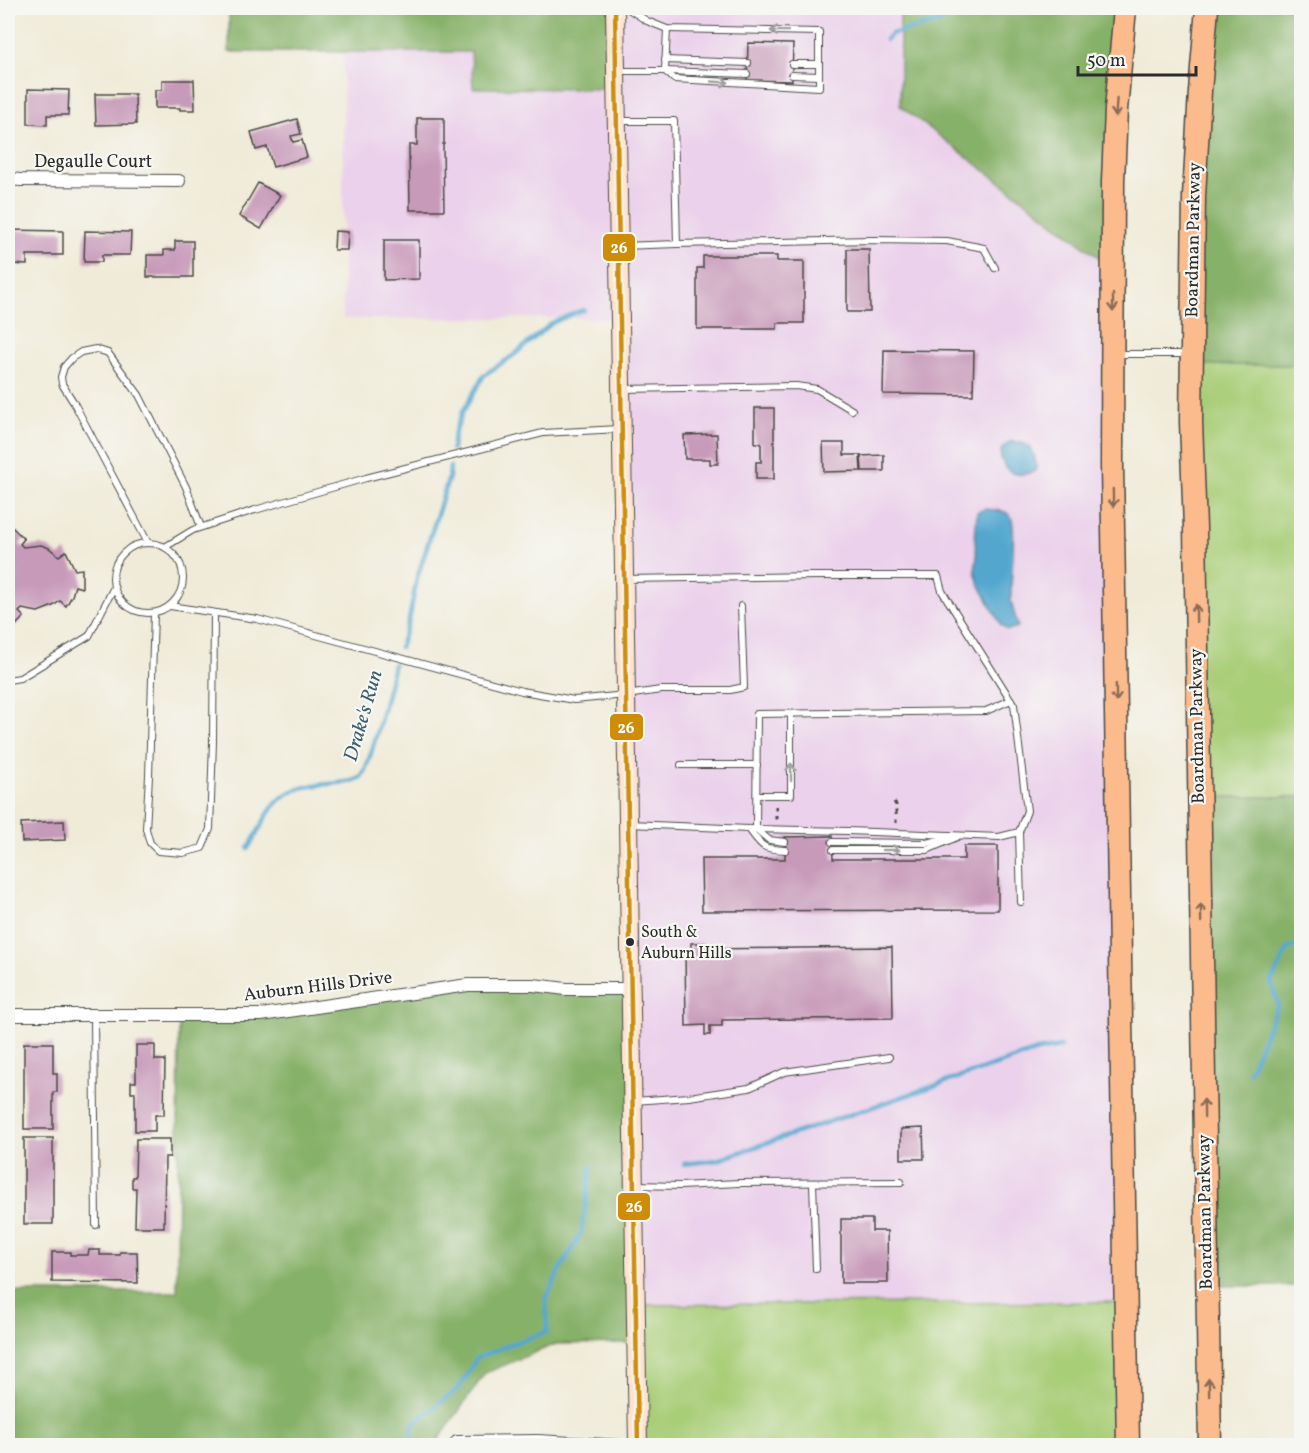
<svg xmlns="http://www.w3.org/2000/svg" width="1309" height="1453" font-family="Vollkorn,serif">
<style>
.built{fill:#ebd1eb}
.green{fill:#a9ce78;stroke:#6a7c52;stroke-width:1.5}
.forest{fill:#86b168;stroke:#586e4a;stroke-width:1.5}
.water{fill:#53a7cf;stroke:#3f697d;stroke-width:1.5}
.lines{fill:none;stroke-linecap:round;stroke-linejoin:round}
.stream{stroke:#53a7cf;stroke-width:4.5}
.building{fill:#c89aba}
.service-casing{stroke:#494845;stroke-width:8}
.minor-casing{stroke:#494845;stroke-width:14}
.secondary-casing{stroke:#494845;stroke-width:20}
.motorway-casing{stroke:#494845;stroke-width:25}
.path{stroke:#494845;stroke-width:3;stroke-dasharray:4.5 4.5;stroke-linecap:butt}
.service{stroke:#fff;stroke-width:6}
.minor{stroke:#fff;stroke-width:12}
.secondary{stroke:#fde4d1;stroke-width:18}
.motorway{stroke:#fbbb8d;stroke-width:22}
.bus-1-casing{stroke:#f6f6f2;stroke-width:9}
.bus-1{stroke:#ce8d09;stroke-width:4.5}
.oneway{stroke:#a0a0a0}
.oneway2{stroke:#896c57}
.bus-dot{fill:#2b2b2b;stroke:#f6f6f2;stroke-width:2}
.labels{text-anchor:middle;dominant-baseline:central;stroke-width:4.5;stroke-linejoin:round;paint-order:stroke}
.bus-label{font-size:16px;fill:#2b2b2b;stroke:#f6f6f2;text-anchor:start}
.street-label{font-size:18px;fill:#2b2b2b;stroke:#f6f6f2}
.water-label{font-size:20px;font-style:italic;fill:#3b5d6d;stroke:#f6f6f2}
.line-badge{stroke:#f6f6f2;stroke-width:2}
.badge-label{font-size:16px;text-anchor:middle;font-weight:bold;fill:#fff}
</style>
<rect width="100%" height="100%" fill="#f6f6f2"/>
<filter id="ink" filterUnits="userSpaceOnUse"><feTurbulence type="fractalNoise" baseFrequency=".0167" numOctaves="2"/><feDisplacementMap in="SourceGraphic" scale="12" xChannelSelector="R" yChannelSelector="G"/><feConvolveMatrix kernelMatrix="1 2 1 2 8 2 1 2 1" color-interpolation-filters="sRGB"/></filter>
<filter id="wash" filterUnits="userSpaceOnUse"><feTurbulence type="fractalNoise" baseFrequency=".008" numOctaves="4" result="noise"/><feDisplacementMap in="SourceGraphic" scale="24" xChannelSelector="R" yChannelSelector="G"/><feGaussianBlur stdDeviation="1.35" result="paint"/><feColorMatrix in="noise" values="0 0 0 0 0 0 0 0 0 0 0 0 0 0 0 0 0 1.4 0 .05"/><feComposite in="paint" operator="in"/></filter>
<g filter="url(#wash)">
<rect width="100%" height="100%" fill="#f0ebd8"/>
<polygon class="built" points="615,8 900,8 900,107 1113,268 1126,1302 636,1305 620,318 343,319 343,52 472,52 473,87"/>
<g class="green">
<polygon points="1192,365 1301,365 1301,797 1199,797"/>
<polygon points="1126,1302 1128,1445 638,1445 636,1305"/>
</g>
<g class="forest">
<polygon points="229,8 615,8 616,89 473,88 471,52 229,52"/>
<polygon points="900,8 1125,8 1113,268 900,106"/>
<polygon points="1207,8 1301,8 1301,365 1192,365"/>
<polygon points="1199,797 1301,797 1301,1286 1207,1286"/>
<polygon points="468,985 631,989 637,1343 556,1344 485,1373 435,1445 8,1445 8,1292 177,1292 179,1015 261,1015"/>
</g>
<g class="water">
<path d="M1011,441c21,2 25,10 25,30 -6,2 -13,4 -19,3 -11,-1 -21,-17 -14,-27 1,0 7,-5 8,-6z"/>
<path d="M985,509c8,1 21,0 26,8 6,10 -1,65 0,82 1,9 5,19 7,28l-10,3 -7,-5 -22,-41 -4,-13 2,-14 -2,-15 2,-30z"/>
</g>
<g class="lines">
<g class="stream">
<polyline points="886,40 891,34 995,8"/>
<polyline points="452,449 454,435 462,413 484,375 514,355 552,323 577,312 584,310"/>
<polyline points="400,647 409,620 417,578 449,477 450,467"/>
<path d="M248,848c11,-14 17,-35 30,-47 16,-16 39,-16 60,-18 7,-1 16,-1 22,-5 10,-8 30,-97 34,-114"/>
<polyline points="1249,1072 1278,1004 1271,982 1289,947 1302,945"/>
<polyline points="684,1164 717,1160 1037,1051 1061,1047"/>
<polyline points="378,1446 411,1440 412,1425 459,1388 477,1358 511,1344 547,1332 546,1299 562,1266 581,1234 591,1167"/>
</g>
</g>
<g id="blocks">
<g class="building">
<polygon points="748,43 793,44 792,81 747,80"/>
<polygon points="162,80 194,80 195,110 180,110 180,108 155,108 155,90 162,90"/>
<polygon points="28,89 69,90 68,115 47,115 47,125 28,124"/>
<polygon points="95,94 135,94 136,124 96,125"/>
<polygon points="417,118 444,118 444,144 443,144 444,210 410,210 409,145 417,145"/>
<polygon points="297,119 301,134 291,136 293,142 302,140 307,157 273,167 267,147 256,150 251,132"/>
<polygon points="258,183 280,195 261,229 239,216"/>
<polygon points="8,230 63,231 63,255 27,255 27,265 12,264 12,256 8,256"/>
<polygon points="85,231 131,232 130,255 102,255 102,262 84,262"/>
<polygon points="335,231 348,232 347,250 334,250"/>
<polygon points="384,240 419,240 419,279 384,280"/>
<polygon points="175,241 193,241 193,277 147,277 147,255 164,255 164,250 175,250"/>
<polygon points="847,249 869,249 870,312 847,312"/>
<polygon points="703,256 777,256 777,261 804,261 804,323 777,323 777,329 697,329 697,268 703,268"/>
<polygon points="884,350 974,351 973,395 883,394"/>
<polygon points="755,408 774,408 774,479 756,479 756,462 761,462 761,443 755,443"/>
<polygon points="717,434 718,464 710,464 710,459 685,459 684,435"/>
<polygon points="823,443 844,443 844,455 860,455 861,471 824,472"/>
<polygon points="884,455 884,471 862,471 861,456"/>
<polygon points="13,528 24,539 20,544 23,547 41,545 49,548 59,556 66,551 75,570 82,569 82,588 75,586 72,596 66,606 60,601 53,606 38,612 22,609 19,612 24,617 13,628 9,624 8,625 8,530 9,532"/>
<polygon points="64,821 65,840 22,842 21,823"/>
<polygon points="832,836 833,859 964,859 964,846 998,846 998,910 702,911 701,859 785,859 785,837"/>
<polygon points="691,943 704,943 704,949 892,947 893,1018 722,1020 722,1026 710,1026 710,1035 705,1035 705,1025 686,1026 685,949 691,949"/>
<polygon points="24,1043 53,1043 53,1073 57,1073 57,1092 53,1092 53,1129 24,1129"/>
<polygon points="136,1045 155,1045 155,1060 165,1060 164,1115 155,1115 155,1131 135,1131 135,1093 131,1093 131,1082 136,1082"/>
<polygon points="923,1128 924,1159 901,1159 901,1129"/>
<rect x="24" y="1138" width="29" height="86"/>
<polygon points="136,1139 170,1139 170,1157 165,1157 164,1227 135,1227 136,1188 132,1188 132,1177 135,1177"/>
<polygon points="841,1219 872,1219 872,1231 887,1231 888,1283 841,1283"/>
<polygon points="89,1250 100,1250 100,1255 120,1255 120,1252 137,1252 138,1283 52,1282 52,1252 70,1252 70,1255 88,1255"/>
</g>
</g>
</g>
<g filter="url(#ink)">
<use href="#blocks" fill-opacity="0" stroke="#494845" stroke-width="1.5"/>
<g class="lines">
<g class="service-casing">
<g id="service">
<polyline points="627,8 647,21 667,29 819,32 819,87 674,79 665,71"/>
<polyline points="665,60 748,63"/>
<polyline points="792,64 819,64"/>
<polyline points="619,71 665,71 747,74"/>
<polyline points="665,71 667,29"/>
<polyline points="792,75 819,76"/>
<polyline points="620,121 674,121 677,244 621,246"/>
<polyline points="677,244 872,240 947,241 984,248 995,268"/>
<polyline points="1118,354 1189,354"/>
<polyline points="622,389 796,386 817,389 852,410"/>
<circle cx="148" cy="578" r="35"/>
<polyline points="148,543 74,403 62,384 61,377 64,367 72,358 81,352 96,349 108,353 139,395 186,487 201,527"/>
<polyline points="165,547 193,530 255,510 366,478 543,433 620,429"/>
<polyline points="626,579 816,576 938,576 942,591 1014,705 1027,811 1019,832 999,837 848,831 749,829 629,824"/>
<polyline points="170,606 257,619 522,691 574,700 626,695 661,690 730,690 744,687 741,606"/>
<polyline points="154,613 149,776 146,829 150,843 158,851 183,853 202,848 210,829 213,742 214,613"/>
<polyline points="8,680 20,678 89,636 114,587"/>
<polyline points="681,765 757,765"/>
<polyline points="757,795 791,795 791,714"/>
<path d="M749,829c13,18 13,20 36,21"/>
<polyline points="1019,832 1021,902"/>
<polyline points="785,842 769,840 756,829 757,714 986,711 1011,700"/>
<polyline points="832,842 926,843 945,839"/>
<polyline points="833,850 927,850 957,837"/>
<polyline points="94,1015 96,1225"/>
<polyline points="634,1101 689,1097 749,1088 784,1072 889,1057"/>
<polyline points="813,1183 816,1269"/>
<polyline points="635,1185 680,1186 739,1183 901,1182"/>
</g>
</g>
<g class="minor-casing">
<g id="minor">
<polyline points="8,179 21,180 179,181"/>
<polyline points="8,1015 261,1015 468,985 533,985 566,989 631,989"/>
<polyline points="457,1442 538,1441 621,1446"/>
</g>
</g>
<g class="secondary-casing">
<polyline id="secondary" points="615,8 638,1446"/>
</g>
<g class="motorway-casing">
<g id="motorway">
<polyline points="1125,8 1116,110 1113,181 1112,466 1128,1446"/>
<polyline points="1207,8 1200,91 1194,196 1191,422 1195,528 1210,1446"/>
</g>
</g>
<g class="path">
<polyline points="894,802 896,805 896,823"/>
<polyline points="776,806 776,821"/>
</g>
<use href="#service" class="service"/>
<use href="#minor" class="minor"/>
<use href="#secondary" class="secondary"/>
<use href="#motorway" class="motorway"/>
<g class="bus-1-casing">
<polyline id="bus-1" points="615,8 638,1446"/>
</g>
<use href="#bus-1" class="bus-1"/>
</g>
<defs><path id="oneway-shaft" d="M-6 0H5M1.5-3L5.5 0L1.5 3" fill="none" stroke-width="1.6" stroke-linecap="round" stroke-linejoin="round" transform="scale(1.5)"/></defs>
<g class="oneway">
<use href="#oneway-shaft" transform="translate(779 31) rotate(-179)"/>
<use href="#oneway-shaft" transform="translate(720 82) rotate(3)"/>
<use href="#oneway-shaft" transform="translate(791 772) rotate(-90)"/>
<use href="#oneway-shaft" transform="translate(891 850)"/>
</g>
<g class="oneway2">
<use href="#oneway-shaft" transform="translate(1116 108) rotate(94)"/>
<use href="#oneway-shaft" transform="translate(1113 303) rotate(90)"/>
<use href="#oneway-shaft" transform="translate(1113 498) rotate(89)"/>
<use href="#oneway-shaft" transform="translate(1196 613) rotate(-91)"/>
<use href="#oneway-shaft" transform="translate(1116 693) rotate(89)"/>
<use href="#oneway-shaft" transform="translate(1201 913) rotate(-91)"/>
<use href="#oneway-shaft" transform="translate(1204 1108) rotate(-91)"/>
<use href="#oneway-shaft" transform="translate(1209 1387) rotate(-91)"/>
</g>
</g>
<circle class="bus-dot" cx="630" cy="942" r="5"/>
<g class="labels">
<g class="bus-label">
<text x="641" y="933">South &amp;<tspan x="641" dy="21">Auburn Hills</tspan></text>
</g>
<g class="street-label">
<text x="93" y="162">Degaulle Court</text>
<text transform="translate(1194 240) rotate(-89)">Boardman Parkway</text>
<text transform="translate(1198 726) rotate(-91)">Boardman Parkway</text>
<text transform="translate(318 987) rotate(-7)">Auburn Hills Drive</text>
<text transform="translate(1206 1212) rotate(-91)">Boardman Parkway</text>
</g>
<g class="water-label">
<text transform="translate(364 716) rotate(-74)">Drake's Run</text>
</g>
</g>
<g class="line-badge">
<rect x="602" y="233" width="34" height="29" rx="6" fill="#ce8d09"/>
<rect x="609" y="713" width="35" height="28" rx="6" fill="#ce8d09"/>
<rect x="617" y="1192" width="34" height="29" rx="6" fill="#ce8d09"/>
</g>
<g class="badge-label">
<text x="619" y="253">26</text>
<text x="626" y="733">26</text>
<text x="634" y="1212">26</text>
</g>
<rect width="1309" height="1453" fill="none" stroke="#f6f6f2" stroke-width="30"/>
<path d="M1078 66v9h118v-9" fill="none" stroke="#2b2b2b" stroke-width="3"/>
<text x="1087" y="66" font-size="18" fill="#2b2b2b" stroke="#f6f6f2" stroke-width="4.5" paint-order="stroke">50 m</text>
</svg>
